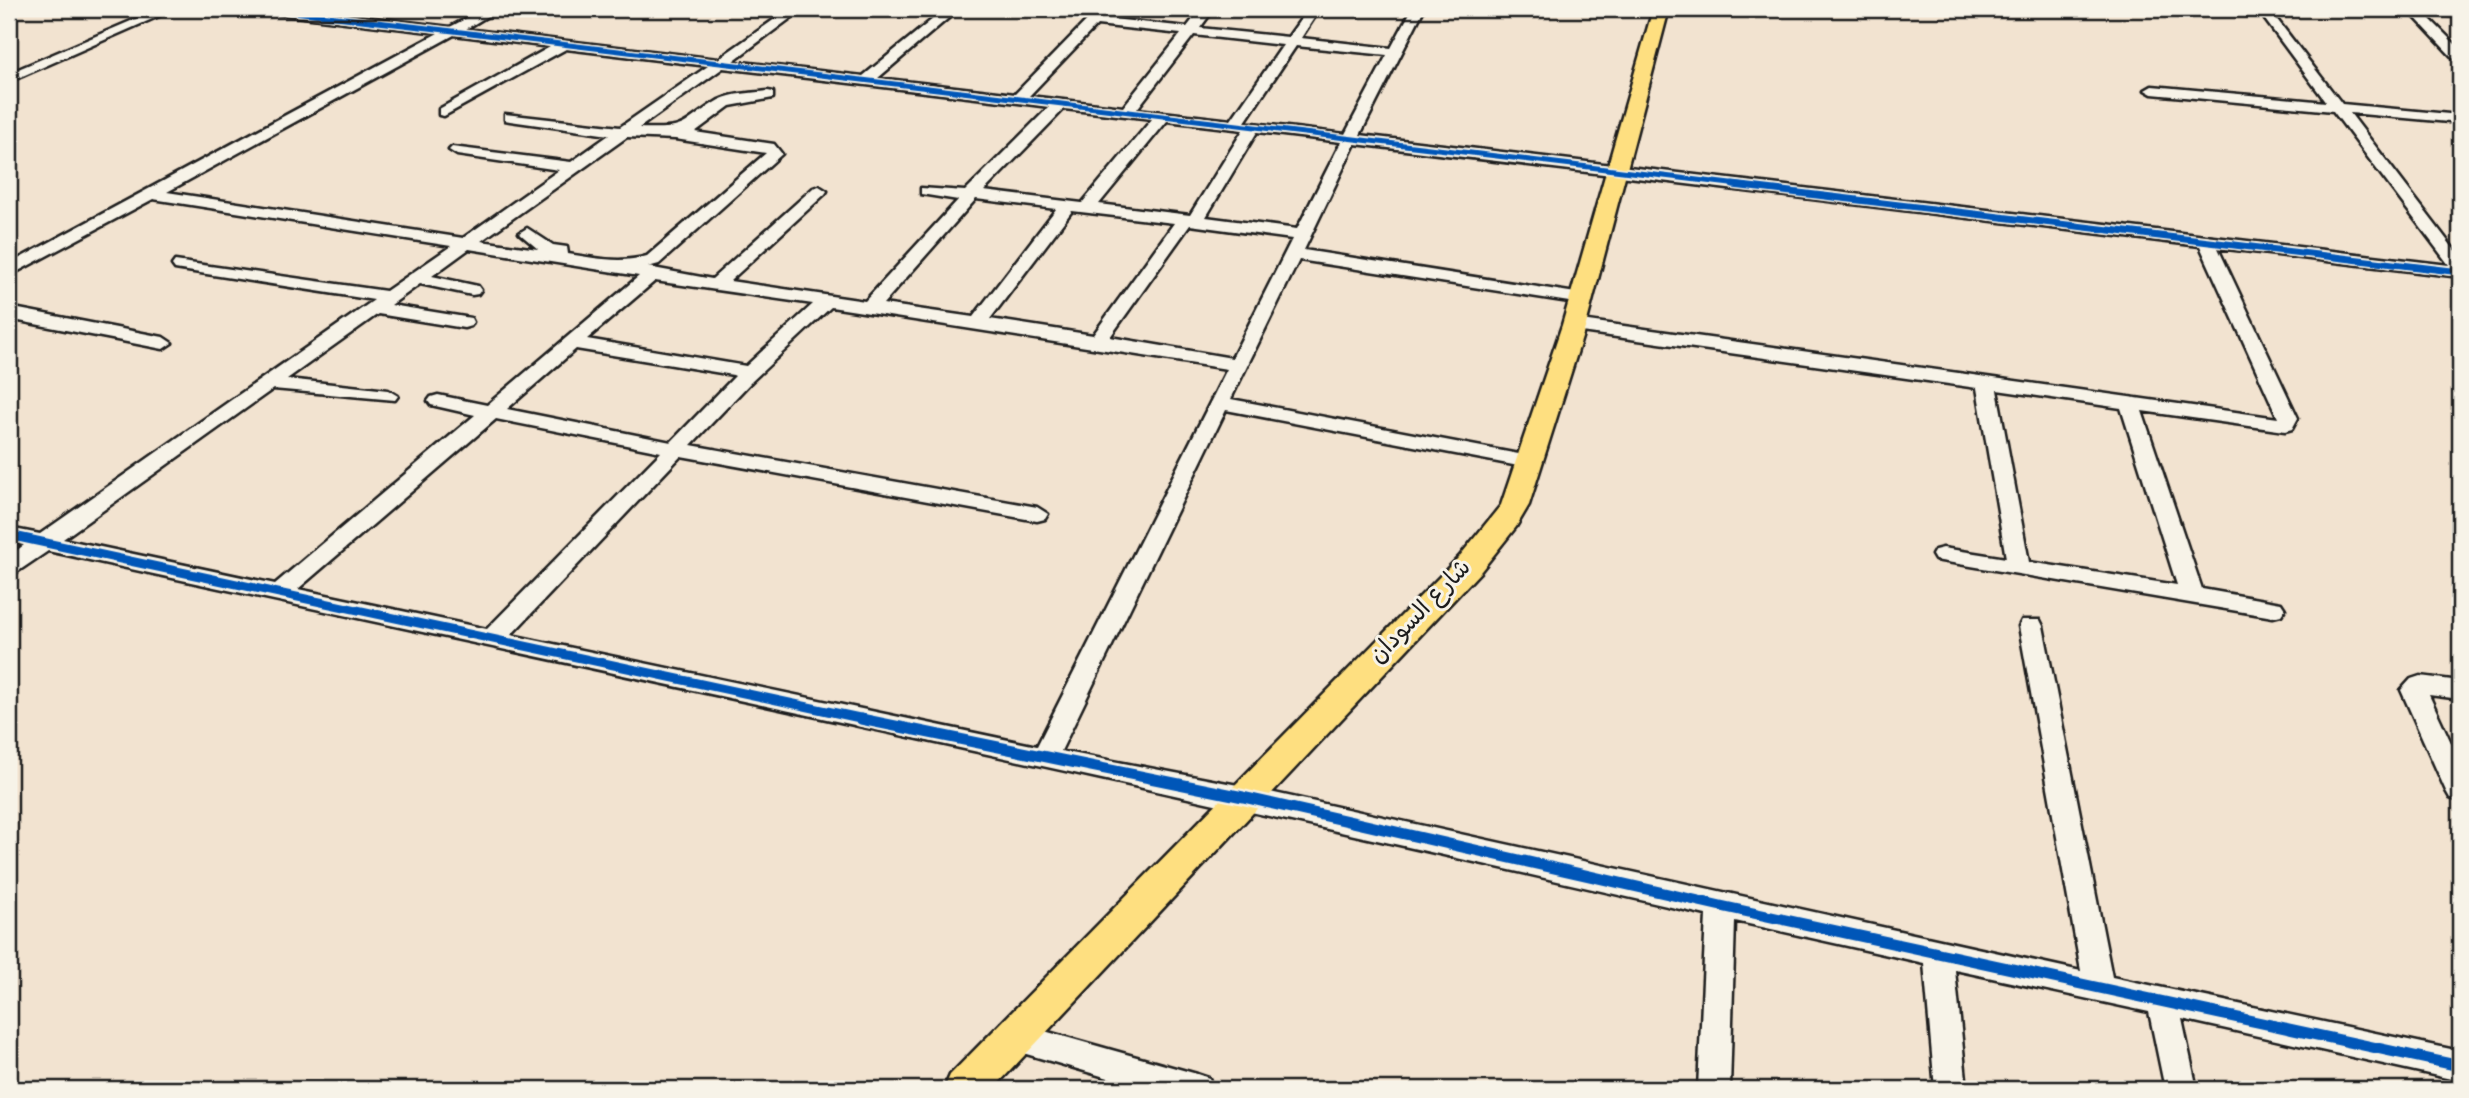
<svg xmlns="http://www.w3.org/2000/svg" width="2469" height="1098" font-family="'Gochi Hand','Playpen Sans Arabic',sans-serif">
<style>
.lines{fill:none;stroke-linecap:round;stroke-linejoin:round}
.minor-casing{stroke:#1c1c1c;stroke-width:5}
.major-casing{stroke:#1c1c1c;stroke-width:5}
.minor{fill:#f7f3e8;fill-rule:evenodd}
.major{fill:#fedf80;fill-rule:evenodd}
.cycleway-far3-casing{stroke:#f7f3e8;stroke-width:8}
.cycleway-far2-casing{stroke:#f7f3e8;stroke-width:10}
.cycleway-far1-casing{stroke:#f7f3e8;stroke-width:13}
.cycleway-casing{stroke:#f7f3e8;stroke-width:16}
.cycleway-far3{stroke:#0057b8;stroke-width:5}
.cycleway-far2{stroke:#0057b8;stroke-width:7}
.cycleway-far1{stroke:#0057b8;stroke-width:9}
.cycleway{stroke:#0057b8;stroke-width:11}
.labels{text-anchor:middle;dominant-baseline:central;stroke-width:6;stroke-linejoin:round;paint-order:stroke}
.street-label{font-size:24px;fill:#1c1c1c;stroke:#f7f3e8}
</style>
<rect width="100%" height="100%" fill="#f2e3d0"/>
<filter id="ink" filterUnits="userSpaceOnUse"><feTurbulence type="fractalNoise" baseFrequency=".0143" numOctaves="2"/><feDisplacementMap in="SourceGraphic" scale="14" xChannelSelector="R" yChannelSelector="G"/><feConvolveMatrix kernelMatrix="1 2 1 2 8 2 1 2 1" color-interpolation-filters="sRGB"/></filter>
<g filter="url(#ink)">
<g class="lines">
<g class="minor-casing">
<g id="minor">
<polygon points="159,9 175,9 9,82 9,73"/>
<path d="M263,9h36l151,18 34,-18h15l-33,20 252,30 71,-50h14l-70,52 130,15 82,-67h14l-81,69 137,16 83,-85 11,2 -6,7 84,9 14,-18h13l-14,19 88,9 20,-28h12l-19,29 90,10 21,-39h12l-64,126 1089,130 -116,-154 -181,-17 -7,-4 7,-4 174,16 -69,-93h12l73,95 118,11v8l-110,-10 110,144v20l-242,-29 80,170 -6,11 -7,2 -143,-20 60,178 79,14 4,6 -4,6 -8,2 -338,-57 -3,-5 3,-5 8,-2 63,10 -29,-170 -403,-57 -9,-6 9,-6 704,99 -78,-172 -845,-102 -51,106 278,44 9,5 -9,5 -283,-44 -68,139 298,57 11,6 -11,6 -303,-58 -165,341 182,35 838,185 -62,-345 3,-6h18l3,6 69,351 348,74v30l-278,-62 15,70h-32l-16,-77 -194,-42 12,119h-32l-11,-126 -189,-42 -5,168h-32l8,-174c-552,-128 -1106,-244 -1658,-364l-31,21 -8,2v-18l15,-11 -15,-3v-14l31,6 334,-234 -193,-30 -6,-1 -3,-4 3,-4 211,30 65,-45 -298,-47 -144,77v-12l429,-231 -169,-20zM1097,25l84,9 -58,73 -94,-11zM454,35l96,12 -111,62v6l5,1 122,-67 142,17 -88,61 -115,-13v6l5,1 99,14 -38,27 -119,-15 -3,3 8,5 102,15 -96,68 -296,-46zM1194,35l89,10 -52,75 -94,-11zM1296,46l91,9 -42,79 -100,-12zM723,68l295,35 31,4 -84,84 -44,-3v6l37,6 -93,101 -135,-20 95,-87 2,-3 -8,-5 -6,2 -101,91 -64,-12 11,-3 123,-110 -8,-10 -79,-12 35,-26 43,-8v-6l-5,-1c-15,2 -36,2 -49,9 -41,24 -27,30 -80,28zM1064,109l88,10 -70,84 -98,-12zM1167,121l76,9 -53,85 -91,-11zM1257,132l84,10 -44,87 -91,-12zM627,137l48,2 91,14 -119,103c-26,8 -52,2 -79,-2l-1,-7 -14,-2 -26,-17 -8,5 19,16 -57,-8zM976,199l80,10 -83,108 -90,-13zM1072,211l102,12 -81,112 -103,-16zM1190,225l102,14 -60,119 -122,-21zM469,249l170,27 -152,129 -49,-10 -7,2 -3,4 3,4 44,10 -200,169 -212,-45 210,-150 122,11 3,-4 -10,-6 -101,-11 91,-65 86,14 7,-2 2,-4 -2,-4 -80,-13 29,-21 52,11 6,-1 3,-4 -3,-4 -46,-10zM655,281l158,23 -67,62 -159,-27zM831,307l396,62 -190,377 -526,-111 170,-179 356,65 8,-2 3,-5 -11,-7 -346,-62 60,-63zM576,349l157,26 2,1 -64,66 -164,-33zM1997,390l124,18 56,177 -148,-23zM496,419l165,33 -174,177 -189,-40z"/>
<polygon points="2407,9 2460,9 2460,17 2424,13 2460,49 2460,61 2455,60"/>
<polygon points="9,307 163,337 172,343 163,349 9,319"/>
<polygon points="2420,676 2460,681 2460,699 2429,695 2460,762 2460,801 2450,798 2446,791 2401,690 2411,679"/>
<polygon points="1016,1023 1197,1074 1209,1078 1213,1089 1146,1089 1016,1051 1005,1047 1000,1037 1005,1027"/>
</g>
</g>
<g class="major-casing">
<polygon id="major" points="1653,9 1669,9 1586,325 1529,505 1516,527 1481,571 993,1089 944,1089 950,1075 1459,557 1501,505 1562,325"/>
</g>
<use href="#minor" class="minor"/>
<use href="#major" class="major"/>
<g class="cycleway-far3-casing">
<polyline id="cycleway-far3" points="269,9 1747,186"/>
</g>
<g class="cycleway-far2-casing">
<polyline id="cycleway-far2" points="1733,185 2460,272"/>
</g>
<g class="cycleway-far1-casing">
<polyline id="cycleway-far1" points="9,535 869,720"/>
</g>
<g class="cycleway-casing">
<polyline id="cycleway" points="861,719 1243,797 1721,906 2460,1066"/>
</g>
<use href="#cycleway-far3" class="cycleway-far3"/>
<use href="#cycleway-far2" class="cycleway-far2"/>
<use href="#cycleway-far1" class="cycleway-far1"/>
<use href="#cycleway" class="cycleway"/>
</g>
</g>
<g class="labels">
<g class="street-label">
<text transform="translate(1422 613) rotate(-46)">شارع السودان</text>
</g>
</g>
<rect width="2469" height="1098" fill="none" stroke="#f7f3e8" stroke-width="35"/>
<rect x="18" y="18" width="2434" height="1063" fill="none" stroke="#1c1c1c" stroke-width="2.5" filter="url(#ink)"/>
</svg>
